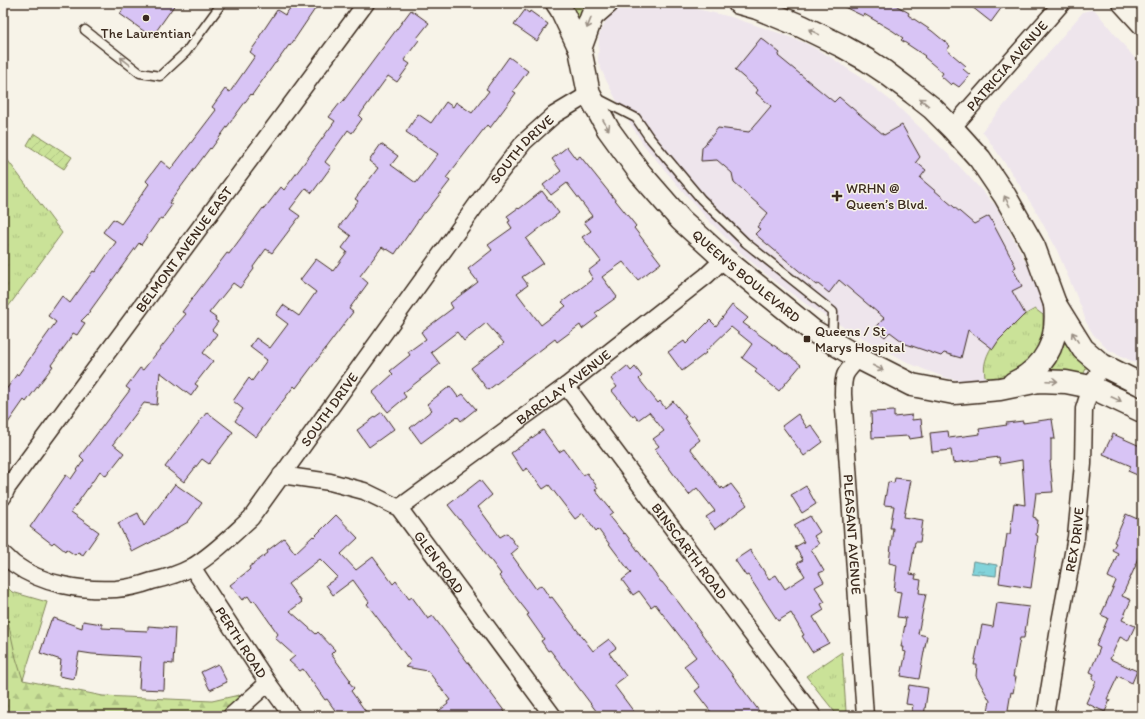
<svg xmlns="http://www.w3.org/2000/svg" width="1145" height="719" font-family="Itim,sans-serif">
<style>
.built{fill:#eee5ec}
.grass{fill:url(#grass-tufts);stroke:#82865b}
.forest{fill:url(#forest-firs);stroke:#82865b}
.garden{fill:url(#garden-furrows);stroke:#82865b}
.water{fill:url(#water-ripples);stroke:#668f8f}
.building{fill:#d8c4f5;stroke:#3b2a1e}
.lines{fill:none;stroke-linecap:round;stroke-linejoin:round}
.lane-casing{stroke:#3b2a1e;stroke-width:11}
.street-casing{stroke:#3b2a1e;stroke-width:19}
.secondary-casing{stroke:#3b2a1e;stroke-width:25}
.lane{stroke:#f7f3e8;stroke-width:8}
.street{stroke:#f7f3e8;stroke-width:16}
.secondary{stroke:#f7f3e8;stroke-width:22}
.oneway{stroke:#998e83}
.poi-dot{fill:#3b2a1e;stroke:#f7f3e8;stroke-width:1.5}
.labels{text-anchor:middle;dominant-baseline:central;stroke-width:3;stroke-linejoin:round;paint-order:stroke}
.poi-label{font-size:14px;fill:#3b2a1e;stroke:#f7f3e8;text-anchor:start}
.street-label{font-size:14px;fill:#3b2a1e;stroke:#f7f3e8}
</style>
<defs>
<pattern id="grass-tufts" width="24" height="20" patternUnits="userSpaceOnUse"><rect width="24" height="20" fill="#cae298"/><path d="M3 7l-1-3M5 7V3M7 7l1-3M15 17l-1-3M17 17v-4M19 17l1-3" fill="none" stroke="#aec283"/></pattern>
<pattern id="forest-firs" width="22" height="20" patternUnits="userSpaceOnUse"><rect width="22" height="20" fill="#cae298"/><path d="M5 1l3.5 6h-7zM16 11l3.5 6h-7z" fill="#aec283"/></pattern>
<pattern id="garden-furrows" width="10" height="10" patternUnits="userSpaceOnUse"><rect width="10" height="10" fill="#cae298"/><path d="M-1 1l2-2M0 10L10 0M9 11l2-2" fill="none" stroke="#aec283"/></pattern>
<pattern id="water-ripples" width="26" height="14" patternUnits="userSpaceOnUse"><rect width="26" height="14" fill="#82d3da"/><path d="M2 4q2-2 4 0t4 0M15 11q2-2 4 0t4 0" fill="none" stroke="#71b5bb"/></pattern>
</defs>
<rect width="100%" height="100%" fill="#f7f3e8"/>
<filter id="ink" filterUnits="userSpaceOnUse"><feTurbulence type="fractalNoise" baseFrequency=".025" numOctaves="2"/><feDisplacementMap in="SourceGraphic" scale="8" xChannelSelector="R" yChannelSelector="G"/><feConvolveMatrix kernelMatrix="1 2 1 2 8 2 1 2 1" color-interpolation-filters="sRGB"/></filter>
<g filter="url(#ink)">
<g class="built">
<polygon points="638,3 658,3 680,5 731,17 782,34 805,43 829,56 854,73 872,86 895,104 949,155 996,206 1036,281 1042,301 1046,319 1043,335 1037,349 1003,380 967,382 947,378 928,371 911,364 852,332 810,307 769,277 740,252 710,222 679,187 643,144 620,107 606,80 598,62 599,35 606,21 613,11 625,5"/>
<polygon points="1094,9 1142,67 1142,366 1107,349 1093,334 1086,322 1082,309 1055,246 1034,208 1009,169 982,131 1083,12"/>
</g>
<g class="grass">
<polygon points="570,3 595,3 579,21"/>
<polygon points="3,154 62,233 3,314"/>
<path d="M1035,309l8,6v20l-6,14 -10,13 -24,18h-11l-7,-4c-6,-27 28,-56 50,-67z"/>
<polygon points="1062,335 1087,366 1084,373 1081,376 1037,376"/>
<polygon points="3,583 12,592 47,602 22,683 217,716 3,716"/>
<polygon points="842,652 846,711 840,716 838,716 806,676"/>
</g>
<polygon class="forest" points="3,606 5,608 16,658 23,680 103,696 212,701 239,695 251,712 247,716 3,716"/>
<polygon class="garden" points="34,133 72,157 64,169 27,145"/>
<polygon class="water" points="973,561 997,565 996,576 971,573"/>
<g class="building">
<polygon points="127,3 176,3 152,37 120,14"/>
<polygon points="294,3 319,3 290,46 289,45 276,63 275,63 252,95 251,94 211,149 210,148 169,203 172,205 162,219 160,218 141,245 139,243 87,315 81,321 85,323 77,335 73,333 68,342 51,365 53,366 26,402 24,400 3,430 3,394 17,374 18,375 56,322 48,316 62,296 70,303 93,271 95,272 116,242 103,232 113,219 121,224 149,184 146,181 161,161 171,169 216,110 212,107 225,89 230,92 255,56 250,52 260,38 259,37 277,10 285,15"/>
<polygon points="836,3 892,3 909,13 908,15 932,31 950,46 947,50 966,66 963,69 970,75 959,87 953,83 951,85 941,76 943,73 924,57 925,56 901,40 903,38 893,31 864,14 863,16"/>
<polygon points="967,3 1005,3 991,22"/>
<polygon points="411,10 429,23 417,38 419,40 404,60 410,64 397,82 388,76 359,116 362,119 352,133 348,130 325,162 331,167 312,193 306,188 290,209 300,216 272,253 266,249 253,267 254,269 240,288 233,283 209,313 216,318 215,320 218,322 212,330 217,334 203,353 213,361 195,384 198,386 191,396 160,372 157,405 144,403 113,444 124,453 106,476 100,471 71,512 99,532 83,555 78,552 75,555 66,549 65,551 54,542 52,544 30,527 53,494 66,475 71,479 84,460 80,456 130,390 126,387 140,368 143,370 175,330 173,329 186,314 182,312 204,283 227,253 229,254 263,208 264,209 281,187 284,190 316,147 335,121 329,117 340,103 341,104"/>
<polygon points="525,10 529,13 530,11 548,24 537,41 514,25"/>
<polygon points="761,38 780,53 778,56 834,102 839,97 884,135 902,125 920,157 916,162 926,170 920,178 974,224 989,216 1016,267 1013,269 1022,286 1012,291 1025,314 999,340 993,349 968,330 961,358 944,353 941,356 906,344 890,332 885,337 875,329 884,318 839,280 829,293 818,284 816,285 755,234 760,229 757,227 768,213 734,183 732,173 717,160 701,161 702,148 718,128 749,132 771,106 756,93 758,90 735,70"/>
<polygon points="509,57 528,71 513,91 516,93 490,128 487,125 446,178 450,181 426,212 425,213 423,213 395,254 387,249 386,250 382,247 360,276 368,283 349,309 353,312 296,388 294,386 256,437 235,421 243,409 233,401 249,378 252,381 267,360 250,347 256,338 270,348 288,324 276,315 283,305 299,316 316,292 300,280 316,259 333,271 347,252 342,248 351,236 339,227 358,201 355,199 378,168 369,161 381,144 398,156 391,165 416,183 438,154 406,132 418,114 431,123 446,102 453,107 456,102 472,113 489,91 486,89"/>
<polygon points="567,147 576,159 580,156 636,226 634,228 661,263 638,280 623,262 602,277 617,297 595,313 598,317 582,329 580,325 557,342 555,339 488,390 471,368 504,343 486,323 464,341 457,332 431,352 440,364 403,393 406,397 388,412 372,393 393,374 390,371 410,355 408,352 426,339 421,332 453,308 450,303 478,282 468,269 492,250 488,245 512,228 508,222 510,221 507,216 518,208 519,209 542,191 559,213 526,239 543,263 522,277 528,285 517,293 541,325 566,306 562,302 593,279 588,271 601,261 582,237 591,231 584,222 592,216 567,183 551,195 543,185 561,171 552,159"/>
<polygon points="732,305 748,318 743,323 786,354 786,353 801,365 779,391 755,372 757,369 742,358 752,344 731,327 705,352 706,353 682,371 668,352 684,341 686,344 710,320 716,326"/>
<polygon points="627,366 631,371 635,367 642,376 639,379 658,403 660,401 665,408 673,401 686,417 684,418 700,440 690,448 721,489 722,487 724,489 731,484 747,505 715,529 706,517 715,511 697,488 689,495 655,449 659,446 653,439 664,431 649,412 638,420 634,415 633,417 612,391 617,387 611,379"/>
<polygon points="450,386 458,397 463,394 476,409 461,421 458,417 457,418 456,417 421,443 410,428 432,410 427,404"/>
<polygon points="894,411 894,417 912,415 912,420 921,419 923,437 909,439 908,436 872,438 871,412"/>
<polygon points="207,412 233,432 209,464 202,459 184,482 165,467"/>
<polygon points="382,412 394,429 369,447 357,430"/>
<polygon points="798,414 807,428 811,425 823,442 804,456 782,426"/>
<polygon points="1052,419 1055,439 1051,439 1051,461 1050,461 1053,492 1036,493 1033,517 1036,518 1036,520 1038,520 1036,535 1038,536 1031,588 999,583 1004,548 1005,548 1007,534 1010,534 1014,503 1025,505 1022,460 1000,464 999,457 953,463 951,450 932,452 930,433 948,431 949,438 980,434 979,429 1007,425 1006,423 1023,421 1023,423"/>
<polygon points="543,430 559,452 564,449 583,475 587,473 598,488 595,490 613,512 609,515 624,534 625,533 661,582 662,582 679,603 759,711 753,716 714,716 695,691 700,687 684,666 696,657 655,604 651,607 639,591 633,595 622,580 631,573 598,529 596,531 583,513 575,519 549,485 543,489 527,468 523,471 511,453"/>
<polygon points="1113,434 1140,446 1142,441 1142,477 1128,471 1131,466 1103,454"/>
<polygon points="895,478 911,480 904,517 923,520 920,542 915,542 910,574 916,575 915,579 921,580 919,593 926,594 918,634 927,636 919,679 901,676 906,652 903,651 904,647 901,647 906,618 897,617 901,592 894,591 897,565 889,563 893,528 890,528 894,506 884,505 888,482 894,483"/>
<polygon points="480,480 492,495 478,507 500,537 507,533 518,548 511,554 536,589 541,585 550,598 552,597 593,651 609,639 616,648 609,653 626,676 614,685 637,716 600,716 550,650 548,651 541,641 544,639 527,615 529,614 499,576 501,574 483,550 484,550 448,505"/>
<polygon points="175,484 202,503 188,522 167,534 132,552 118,523 138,513 144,526"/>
<polygon points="806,486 816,504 802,513 791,495"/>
<polygon points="1126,514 1142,521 1142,549 1135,565 1136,565 1122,596 1131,600 1122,620 1135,626 1128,641 1120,637 1110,659 1137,671 1132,683 1118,676 1107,699 1110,700 1105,712 1086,703 1096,681 1092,679 1094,674 1090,672 1100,648 1096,646 1108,618 1101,615 1116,581 1108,577 1118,553 1112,550 1116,543 1114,542"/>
<polygon points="336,515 358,538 341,554 356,570 373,557 393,584 396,581 409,599 412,597 428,619 433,616 508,716 432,716 448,704 447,702 450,700 428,671 405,667 411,662 367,604 369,602 353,580 333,595 326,585 338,577 320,559 288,584 302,602 290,611 316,634 318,632 335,650 331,654 351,681 349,682 354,688 351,691 369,716 339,716 327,699 325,700 303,669 300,671 289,661 295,656 275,638 278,634 254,600 252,602 248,596 242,600 230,585 248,571 250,569 249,567 268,553 267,551 284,538 295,553 313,536 314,537"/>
<polygon points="810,516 820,532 814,536 819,544 811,549 824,571 819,573 824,582 815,587 825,602 821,604 824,610 813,617 829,643 812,652 802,636 804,635 791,613 778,621 748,575 746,576 735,560 750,550 769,579 776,575 785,589 805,576 797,563 803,560 795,547 804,542 794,525"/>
<polygon points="997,603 1029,607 1024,638 1020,638 1013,677 1016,677 1013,693 1011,692 1007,716 987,716 990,701 976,676 977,665 974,665 982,625 993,627"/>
<polygon points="54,618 82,628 83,621 102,624 102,628 123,629 123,630 148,631 148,626 175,628 173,664 165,663 164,690 139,689 141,657 92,654 79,652 74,679 59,676 61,660 40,653 51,620 53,620"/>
<polygon points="218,664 227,682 210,690 201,672"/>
<polygon points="909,685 928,688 924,716 911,716 913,705 906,704"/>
</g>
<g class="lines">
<g class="lane-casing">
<g id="lane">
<polyline points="85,30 140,73 160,76 186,52 222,3"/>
<polyline points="597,98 636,118 649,137 701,199 746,243 833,312 832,340"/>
</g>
</g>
<g class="street-casing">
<g id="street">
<polyline points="1120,3 1142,27"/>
<path id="s1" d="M952,128l110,-125"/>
<path id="s2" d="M859,358c-14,15 -16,15 -16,36l22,322"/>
<path id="s3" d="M566,386l247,330"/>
<path id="s4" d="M281,475l49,7 34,9 35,17 154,208"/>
<path id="s5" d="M3,497l4,-9 359,-485"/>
<path id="s6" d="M399,508l167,-122 140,-110 18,-17"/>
<path id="s7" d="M3,554c4,3 7,7 11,10 29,21 68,27 102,25 12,-1 25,-4 36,-8 14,-3 27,-7 40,-14 22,-13 40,-32 59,-49l244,-339 29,-37 30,-27 35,-21"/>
<path id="s8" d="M192,567l76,116 24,33"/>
<polyline points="231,716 268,683"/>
<path id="s9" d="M1045,716l15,-94 16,-85 7,-73 1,-55 7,-22 11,-22"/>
</g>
</g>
<g class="secondary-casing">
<g id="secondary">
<path id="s10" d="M557,3l4,6 19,40 9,45 19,35 32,44 41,47 43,39 89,72 46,27 53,27 42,8 46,-4 39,-8 27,1 25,5 51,24"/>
<polyline points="739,3 757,8 801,26 842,46 867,60 885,72 913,93 932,108 952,128 980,159 1005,196 1034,247 1055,304 1083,349 1102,365 1142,385"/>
<polyline points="580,49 592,16 607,3"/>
<path d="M1014,383c33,-16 45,-43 41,-79"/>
</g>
</g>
<use href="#lane" class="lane"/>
<use href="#street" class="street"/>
<use href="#secondary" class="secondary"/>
</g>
<defs><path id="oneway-shaft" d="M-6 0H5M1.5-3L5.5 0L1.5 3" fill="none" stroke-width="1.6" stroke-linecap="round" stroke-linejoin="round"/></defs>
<g class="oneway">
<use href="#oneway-shaft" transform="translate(589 23) rotate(112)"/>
<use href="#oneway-shaft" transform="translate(814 32) rotate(-154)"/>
<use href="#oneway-shaft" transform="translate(125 61) rotate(-142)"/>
<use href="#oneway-shaft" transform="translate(924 102) rotate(-140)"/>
<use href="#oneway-shaft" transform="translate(606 125) rotate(60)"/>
<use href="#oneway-shaft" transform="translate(1007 201) rotate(-118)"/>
<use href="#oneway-shaft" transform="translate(1075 337) rotate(-122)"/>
<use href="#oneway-shaft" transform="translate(878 368) rotate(27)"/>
<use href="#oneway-shaft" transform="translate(1052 381) rotate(3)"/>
<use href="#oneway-shaft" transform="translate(1116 399) rotate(25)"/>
</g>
</g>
<g class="poi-dot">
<circle cx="146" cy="18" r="4"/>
<path d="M835 190h4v4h4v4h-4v4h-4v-4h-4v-4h4z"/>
<rect x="803" y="335" width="8" height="8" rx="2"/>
</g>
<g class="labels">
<g class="poi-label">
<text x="146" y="33" text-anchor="middle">The Laurentian</text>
<text x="846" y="188">WRHN @<tspan x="846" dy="16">Queen’s Blvd.</tspan></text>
<text x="815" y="331">Queens / St<tspan x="815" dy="16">Marys Hospital</tspan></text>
</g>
<g class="street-label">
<text stroke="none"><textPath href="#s1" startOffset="83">PATRICIA AVENUE</textPath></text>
<text stroke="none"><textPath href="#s7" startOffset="736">SOUTH DRIVE</textPath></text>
<text stroke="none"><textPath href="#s5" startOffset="307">BELMONT AVENUE EAST</textPath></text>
<text stroke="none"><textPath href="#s10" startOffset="340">QUEEN'S BOULEVARD</textPath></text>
<text stroke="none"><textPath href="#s6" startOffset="204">BARCLAY AVENUE</textPath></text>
<text stroke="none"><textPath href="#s7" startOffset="412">SOUTH DRIVE</textPath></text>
<text stroke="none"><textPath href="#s2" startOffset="182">PLEASANT AVENUE</textPath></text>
<text stroke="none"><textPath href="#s9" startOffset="179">REX DRIVE</textPath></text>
<text stroke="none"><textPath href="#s3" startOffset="206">BINSCARTH ROAD</textPath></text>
<text stroke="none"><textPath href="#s4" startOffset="191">GLEN ROAD</textPath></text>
<text stroke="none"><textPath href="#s8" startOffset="90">PERTH ROAD</textPath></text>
</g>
</g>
<rect width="1145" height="719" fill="none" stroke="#f7f3e8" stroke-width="16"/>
<rect x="8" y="8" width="1129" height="703" fill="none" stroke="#3b2a1e" stroke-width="1.5" filter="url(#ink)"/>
</svg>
